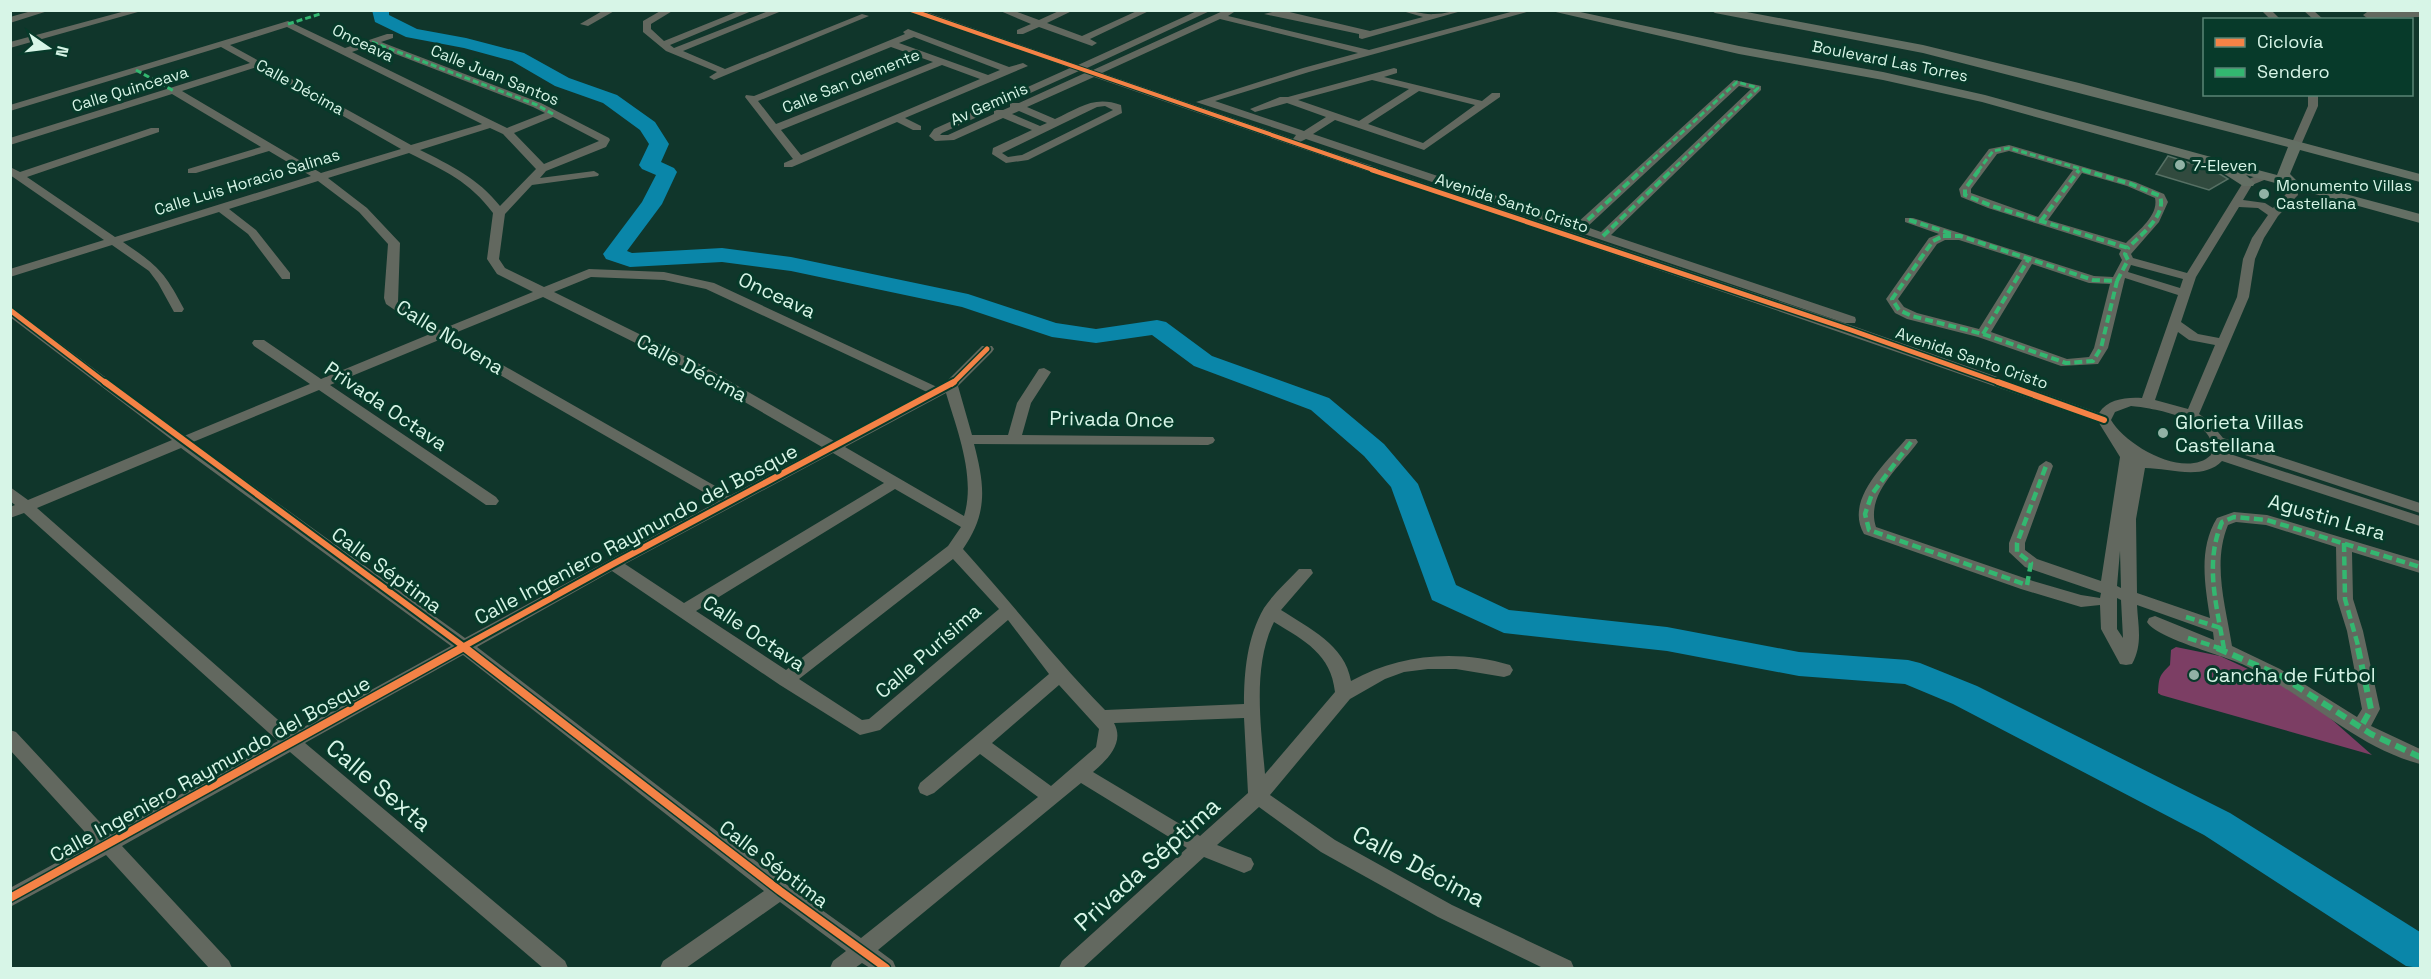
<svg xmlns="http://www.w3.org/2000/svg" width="2431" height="979" font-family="'Space Grotesk',sans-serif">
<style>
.green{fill:#7c3e64}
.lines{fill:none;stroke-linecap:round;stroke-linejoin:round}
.river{fill:#0a86a9;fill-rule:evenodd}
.building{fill:#314a3e;stroke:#577064;stroke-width:1.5}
.minor{fill:#62685f;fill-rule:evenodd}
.major{fill:#646f64;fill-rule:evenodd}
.quiet-far3{stroke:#33b770;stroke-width:3;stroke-dasharray:6 3;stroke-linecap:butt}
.quiet-far2{stroke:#33b770;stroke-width:4;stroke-dasharray:8 4;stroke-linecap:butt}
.quiet-far1{stroke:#33b770;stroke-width:4.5;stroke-dasharray:9 4.5;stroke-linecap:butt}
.quiet{stroke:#33b770;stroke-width:6;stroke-dasharray:11 6;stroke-linecap:butt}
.cycleway-far3-casing{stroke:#073a2a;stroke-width:6}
.cycleway-far2-casing{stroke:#073a2a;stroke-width:8}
.cycleway-far1-casing{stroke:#073a2a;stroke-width:10}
.cycleway-casing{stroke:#073a2a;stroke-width:11}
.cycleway-far3{stroke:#f48246;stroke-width:4}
.cycleway-far2{stroke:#f48246;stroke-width:5}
.cycleway-far1{stroke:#f48246;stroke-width:6}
.cycleway{stroke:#f48246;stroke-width:8}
.poi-dot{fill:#91b2a5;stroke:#073a2a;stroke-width:2}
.labels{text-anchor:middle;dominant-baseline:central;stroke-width:6;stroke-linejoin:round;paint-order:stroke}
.far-street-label{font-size:16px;fill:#d7f5e7;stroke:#073a2a}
.far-poi-label{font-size:16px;fill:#d7f5e7;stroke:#073a2a;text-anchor:start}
.street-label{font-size:20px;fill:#d7f5e7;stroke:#073a2a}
.poi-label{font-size:20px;fill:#d7f5e7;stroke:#073a2a;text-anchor:start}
.near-street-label{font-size:24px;fill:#d7f5e7;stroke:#073a2a}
</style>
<rect width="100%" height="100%" fill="#10362b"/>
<path class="green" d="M2176,647l44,9 58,27 44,28 50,44 -211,-60 -3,-2c1,-16 1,-17 12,-28l1,-15z"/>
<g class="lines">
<polygon class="river" points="372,10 389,10 389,15 417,29 466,38 524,53 569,78 617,95 655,122 669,144 661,162 674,168 677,172 662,204 627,251 632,253 722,248 791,257 968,294 1056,323 1096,329 1157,320 1166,322 1212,356 1329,398 1384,444 1418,484 1456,585 1509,610 1667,627 1799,652 1908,660 1920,663 1977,686 2230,813 2420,932 2420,968 2406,966 2204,835 1953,704 1905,684 1799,676 1667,651 1504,633 1432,600 1391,487 1364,456 1311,410 1194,366 1152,335 1096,343 1052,337 962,307 791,271 722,262 630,267 606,259 603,254 642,202 656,175 642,169 639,165 649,144 640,130 603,103 555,86 512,61 464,48 406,37 375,22"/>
</g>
<polygon class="building" points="2168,156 2215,171 2228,179 2209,190 2156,174"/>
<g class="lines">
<g class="minor">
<polygon points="35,10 51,10 10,23 10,17"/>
<polygon points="129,10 145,10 10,48 10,42"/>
<polygon points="604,10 616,10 588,26 580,24"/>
<polygon points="662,10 674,10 651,24 651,29 664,41 741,10 754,10 670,45 674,48 771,10 784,10 683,51 725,69 862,14 869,16 714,80 709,77 717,72 666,51 643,32 643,21"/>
<path d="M907,10h14l157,55 121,-55h13l-125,58 6,2 132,-60h12l-9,6 141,34 149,-40h16l-225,62 -94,29 89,30 22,-14 -39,-14 -32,9 -5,-3 30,-12h8l106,-29 3,1v4l-13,4 98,24 10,-8h8v4l-76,53 -89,-30 -22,14 264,89 157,-143 27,6v4l-150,145 244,82 1,3 -1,3h-10l-539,-184 -6,3 556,185 243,86c9,-14 27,-16 43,-15l36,-103 -53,-17 -17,70 -10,16 -37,2 -83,-29 -71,-18 -12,-6 -9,-14 43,-61 10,-4 -34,-12v-4h8l181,58 19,1 9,-17 -3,-6 2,-4 -133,-42 -27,-11 -2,-8 30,-40 20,-4 126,37 29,12 4,8 -9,20 -28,32 2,4 54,15 57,-92 17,-7h8v4l-17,7 -9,15 22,3 8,5 13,-14 2,-12h8l2,13 -20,21 -14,22 -9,21 -6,38 -50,117 10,7 14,17 197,65v10l-193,-64v4l193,63v10l-198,-65c-19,20 -53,7 -77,7l-9,51 1,74 73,25c-5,-33 -12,-69 7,-100l17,-6 33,3 153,46v12l-68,-21 1,47 10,32 17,78 -9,17 49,23v15c-66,-17 -117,-72 -178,-100 -20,-9 -86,-26 -95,-42l2,-4 6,-2 59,24 -1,-8 -76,-27c1,21 6,39 -5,59l-6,1 -6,-1 -19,-35 -1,-24 -19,2 -60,-18 -157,-55c-20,-34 22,-71 42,-95h10l2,3c-17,24 -53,52 -42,85l157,54 48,14 19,3 1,-5 -76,-26 -16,-15v-9l30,-77 7,-5 5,2 2,3 -28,77v7l12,9 64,22 19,-124 -21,-34c-334,-119 -671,-230 -1005,-346l-67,30 28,12c24,-11 39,-24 66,-14l1,8 -94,47 -22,3 -14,-9 1,-6 39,-18 -29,-12 -49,22 -19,1 -6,-5 5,-7 136,-61zM1220,19l138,34 -55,15 -107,34 100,33 -3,4 -191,-66zM1079,71l6,2 -66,30h-9v4l-7,3h-9v4l-46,21h-8l2,-2zM1372,80l37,9 -50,32 -61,-21zM1739,86l12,3 -150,143 -14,-5zM1419,91l56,14 -52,38 -55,-19zM1105,106l8,4 -91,45 -14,2 -6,-4 95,-46zM1019,111l28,12 -7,3 -28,-12zM2009,151l64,19 -35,47 -67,-24v-4l26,-35zM2082,173l45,13 28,12c4,18 -18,34 -29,45l-78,-23zM2239,207l19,1 10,7 -16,23 -9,21 -6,38 -18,41 -21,-4 -17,-12 15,-45zM1945,240h14l63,20 -43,69 -62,-16 -13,-6 -6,-8 39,-55zM2032,264l57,19 21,1 -16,64 -5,9 -22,2 -76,-27zM2131,265l52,14 -3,9 -52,-16zM2178,332l11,8 26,5 -27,64 -33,-9zM2131,406c23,2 91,14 80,49 -26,25 -86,-10 -100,-35l4,-8zM2236,522l30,3 70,22 1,52 10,32 15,78 -5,8 -77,-48 -48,-23c-6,-39 -20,-82 -4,-121zM2120,551l1,37 -4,-2zM2117,598l4,2 2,38 -6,-9z"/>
<polygon points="998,10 1012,10 1039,20 1061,10 1074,10 1047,23 1082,36 1139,10 1151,10 1090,39 1097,43 1092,46 1039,27 1023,34 1017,34 1017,30 1031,24"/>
<path d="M1281,10l89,21 53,-14 -24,-7c11,0 26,5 35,4 11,0 20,-4 31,-4l-103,29 -3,-1v-4l-95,-20z"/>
<polygon points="2261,10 2271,10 2281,20 2271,20"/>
<polygon points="2303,10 2313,10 2324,20 2314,20"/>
<polygon points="2420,11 2420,17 2367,18 2363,15 2367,12"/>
<path d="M288,21l57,27 42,-14h6v4l-12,4 160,61 68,35 1,2 -4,7 -60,24 -6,7 54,-7 5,3 -1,2 -66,9 -27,29 -6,45 6,9 39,19 45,-18 75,3 50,11 223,104 9,-5 36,-36h10l2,3 -2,3 -34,34 14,49h36l9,-32 22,-34 5,-1 7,4 -20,31 -9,32 191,2 2,3 -2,3 -5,2 -234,-1c11,42 14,69 -11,105 48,53 92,110 142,161l139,-6c0,-32 3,-67 20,-96 10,-15 24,-27 35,-39h12l2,4 -32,37c28,18 64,35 70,71 48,-27 106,-32 159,-16l3,5 -3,5 -6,2 -48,-8h-28l-24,3 -19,7 -35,20 -80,96 65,45 117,65 119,56 3,7h-31l-105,-51 -117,-65 -62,-45 -42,38 34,13 3,6 -3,6 -7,3 -40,-16 -121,111h-24l3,-7 125,-113 -106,-65 -203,167 15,11 3,7h-26l-8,-5 -7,5h-25l3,-7 13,-10 -66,-49 -94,66h-26l3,-7 101,-70 -301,-236 -158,88 260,218 3,7h-25l-253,-216 -168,94 107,115 3,7h-23l-103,-113 -96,52v-19l84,-46 -84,-92v-20l6,2 94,101 168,-92 -254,-228 -14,5v-11l5,-2 -5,-4v-14l18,13 144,-60 -162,-123v-11l174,130 126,-52 -56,-38 -2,-3 2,-3h10l57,39 109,-45 -44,-30 -2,-6 4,-54 -29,-32 -41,-31 -89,28 27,21 34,43v6h-8l-34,-45 -29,-22 -96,30c35,24 41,29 61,67l-2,3h-8l-16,-29 -9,-12 -37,-26 -102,32v-8l94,-29 -94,-65v-8l10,5 131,-44h8v4l-132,45 88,60 196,-61 -42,-25 -73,22h-8v-4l73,-22 -89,-53 -162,51v-7l240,-75 -29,-16 -211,64v-6zM287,27l195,97 -71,21 -181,-100zM372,45l161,62 12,6 -38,15 -155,-76zM257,67l144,82 -80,24 -139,-82zM553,117l46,24 -55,23 -30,-31zM490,128l13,6 33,35 -36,37c-22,-28 -50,-41 -80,-56zM409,153c36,18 60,28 84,60l-6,46 10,15 36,18 -93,38 -42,-28 2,-59 -33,-35 -39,-30zM591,277l73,3 42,9 221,103 -93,49 -138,-79 -142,-70zM543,297l143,71 136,79 -91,48 -281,-160zM439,340l280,161 -254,137 -272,-196 126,-52 167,115h10l3,-4 -3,-4 -166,-112zM946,393c11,37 30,84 18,123l-119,-69zM181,448l270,198 -158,87 -256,-225zM833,453l51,30 -200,120 -59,-39zM895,489l66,38 -13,19 -162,124 -90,-59zM953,559l46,50 -130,110 -7,1 -63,-41zM612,571l168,114 80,50 20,-5 128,-110 41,54 -129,109 -2,5 2,5 7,3 7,-3 46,-39 58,43 -177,141 -74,-53 -310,-238zM1274,622c31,19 57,32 61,70l-70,82c-4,-47 -13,-108 9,-152zM1059,685l40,44 -3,18 -45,39 -59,-43zM1244,718l4,75 -48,43 -107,-64c14,-12 32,-29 21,-49z"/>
<path d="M908,29l101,38 14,-4 5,3 -123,52 16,8v4h-8l-16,-8 -105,45h-8v-4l9,-4 -48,-62 1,-2 8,1 151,-62 -2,-2zM914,37l86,33 -12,5 -89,-32zM891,47l42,15 -157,62 -18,-23zM942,65l38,14 -179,76 -20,-25z"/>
<polygon points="2308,94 2318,94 2318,106 2301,145 2300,147 2292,147 2291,145 2308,106"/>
</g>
<polygon class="major" points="1547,10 1571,10 1739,46 1883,72 1985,95 2222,160 2230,165 2235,164 2277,175 2288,147 1923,53 1715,13 1710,10 1736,10 1923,45 2079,83 2420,174 2420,182 2300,150 2290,174 2297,181 2420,214 2420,223 2246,175 2255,183 2253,186 2243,186 2212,166 1982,102 1883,80 1739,54"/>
<g class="quiet-far3">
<polyline points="288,24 320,14"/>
<polyline points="372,42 537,105 553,114"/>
<polyline points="136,70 174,91"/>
<polyline points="1640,171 1737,82 1758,88 1671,171"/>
<polyline points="1978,171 1993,151 2009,148 2088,171"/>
</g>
<g class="quiet-far2">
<polyline points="1979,170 1965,189 1965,195 1992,206 2128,248"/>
<path d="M2083,170l48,14 29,12c7,20 -20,39 -32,52"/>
<polyline points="1909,220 1952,234"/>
<polyline points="2041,221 2079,170"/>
<polyline points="1579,228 1642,170"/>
<polyline points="1603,236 1672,170"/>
<polygon points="1943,236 1960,236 2093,280 2117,281 2101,348 2093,361 2066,363 1983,334 1912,316 1899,310 1892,299 1933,241"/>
<polyline points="2117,281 2128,260 2125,254 2128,248"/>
<polyline points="1983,334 2028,260"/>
</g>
<g class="quiet-far1">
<polyline points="1911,442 1872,494 1865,514 1869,530 2027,585 2031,563 2017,552 2017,543 2046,466"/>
<polyline points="2344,543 2345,599 2359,649"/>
<polyline points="2186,617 2221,628"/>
<polyline points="2188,638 2222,649"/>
<path d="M2224,649c-7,-43 -20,-85 -2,-127l12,-5 33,3 153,47"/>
</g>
<g class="quiet">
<polyline points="2217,648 2281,676 2371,734 2420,757"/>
<polyline points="2358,648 2371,709 2361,727"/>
</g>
<g class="cycleway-far3-casing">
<polyline id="cycleway-far3" points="911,10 1376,171"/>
</g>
<g class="cycleway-far2-casing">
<g id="cycleway-far2">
<polyline points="1372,170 1851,330 2003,384"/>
<polyline points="10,310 107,384"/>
<polyline points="952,384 987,349"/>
</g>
</g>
<g class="cycleway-far1-casing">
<g id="cycleway-far1">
<polyline points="105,382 467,649"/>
<polyline points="1998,382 2104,420"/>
<polyline points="459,649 613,564 954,382"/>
</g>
</g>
<g class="cycleway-casing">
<g id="cycleway">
<polyline points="465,648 780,891 886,968"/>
<polyline points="10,898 462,648"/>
</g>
</g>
<use href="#cycleway-far3" class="cycleway-far3"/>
<use href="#cycleway-far2" class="cycleway-far2"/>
<use href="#cycleway-far1" class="cycleway-far1"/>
<use href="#cycleway" class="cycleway"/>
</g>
<g class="poi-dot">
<circle cx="2180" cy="165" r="6"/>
<circle cx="2264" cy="194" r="6"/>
<circle cx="2163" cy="433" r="6"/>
<circle cx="2194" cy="675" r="6"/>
</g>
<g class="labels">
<g class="far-street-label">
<text transform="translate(363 43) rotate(26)">Onceava</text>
<text transform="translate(1890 61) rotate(11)">Boulevard Las Torres</text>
<text transform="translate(495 75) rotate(22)">Calle Juan Santos</text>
<text transform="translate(851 81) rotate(-22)">Calle San Clemente</text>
<text transform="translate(300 87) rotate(29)">Calle Décima</text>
<text transform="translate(130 89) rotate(-17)">Calle Quinceava</text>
<text transform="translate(989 104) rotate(-24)">Av Geminis</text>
<text transform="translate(247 182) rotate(-17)">Calle Luis Horacio Salinas</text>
<text transform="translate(1512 203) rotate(18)">Avenida Santo Cristo</text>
<text transform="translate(1972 358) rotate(19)">Avenida Santo Cristo</text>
</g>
<g class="far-poi-label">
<text x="2192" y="165">7-Eleven</text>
<text x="2276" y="185">Monumento Villas<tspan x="2276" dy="18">Castellana</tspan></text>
</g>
<g class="street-label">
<text transform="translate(777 295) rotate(25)">Onceava</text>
<text transform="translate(450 337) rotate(32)">Calle Novena</text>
<text transform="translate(692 368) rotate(28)">Calle Décima</text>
<text transform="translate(386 406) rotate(34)">Privada Octava</text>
<text transform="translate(1112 419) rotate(1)">Privada Once</text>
<text transform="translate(2327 517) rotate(16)">Agustin Lara</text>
<text transform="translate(636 534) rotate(-28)">Calle Ingeniero Raymundo del Bosque</text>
<text transform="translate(387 570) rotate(36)">Calle Séptima</text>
<text transform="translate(754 633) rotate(34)">Calle Octava</text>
<text transform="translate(928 651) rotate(-41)">Calle Purísima</text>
<text transform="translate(210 769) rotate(-29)">Calle Ingeniero Raymundo del Bosque</text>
<text transform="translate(774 864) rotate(37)">Calle Séptima</text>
</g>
<g class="poi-label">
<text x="2175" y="422">Glorieta Villas<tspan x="2175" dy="23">Castellana</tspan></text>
<text x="2206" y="675">Cancha de Fútbol</text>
</g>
<g class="near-street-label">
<text transform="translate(379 785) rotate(40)">Calle Sexta</text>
<text transform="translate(1147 864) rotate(-42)">Privada Séptima</text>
<text transform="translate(1419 866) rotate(28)">Calle Décima</text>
</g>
</g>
<rect width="2431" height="979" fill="none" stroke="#d7f5e7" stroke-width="24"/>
<rect x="2203" y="18" width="210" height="78" fill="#073a2a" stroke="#5a8576" stroke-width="1.5"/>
<rect x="2215" y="38" width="30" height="9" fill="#f48246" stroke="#5a8576" stroke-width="1.5"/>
<text x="2257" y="48" font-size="18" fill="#d7f5e7">Ciclovía</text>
<rect x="2215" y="68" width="30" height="9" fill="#33b770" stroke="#5a8576" stroke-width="1.5"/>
<text x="2257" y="78" font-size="18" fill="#d7f5e7">Sendero</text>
<g transform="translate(48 48) rotate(104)" stroke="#073a2a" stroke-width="4.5" paint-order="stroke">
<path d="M0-4.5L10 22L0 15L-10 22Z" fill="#d7f5e7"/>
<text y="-9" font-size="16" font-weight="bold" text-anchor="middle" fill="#d7f5e7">N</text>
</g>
</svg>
